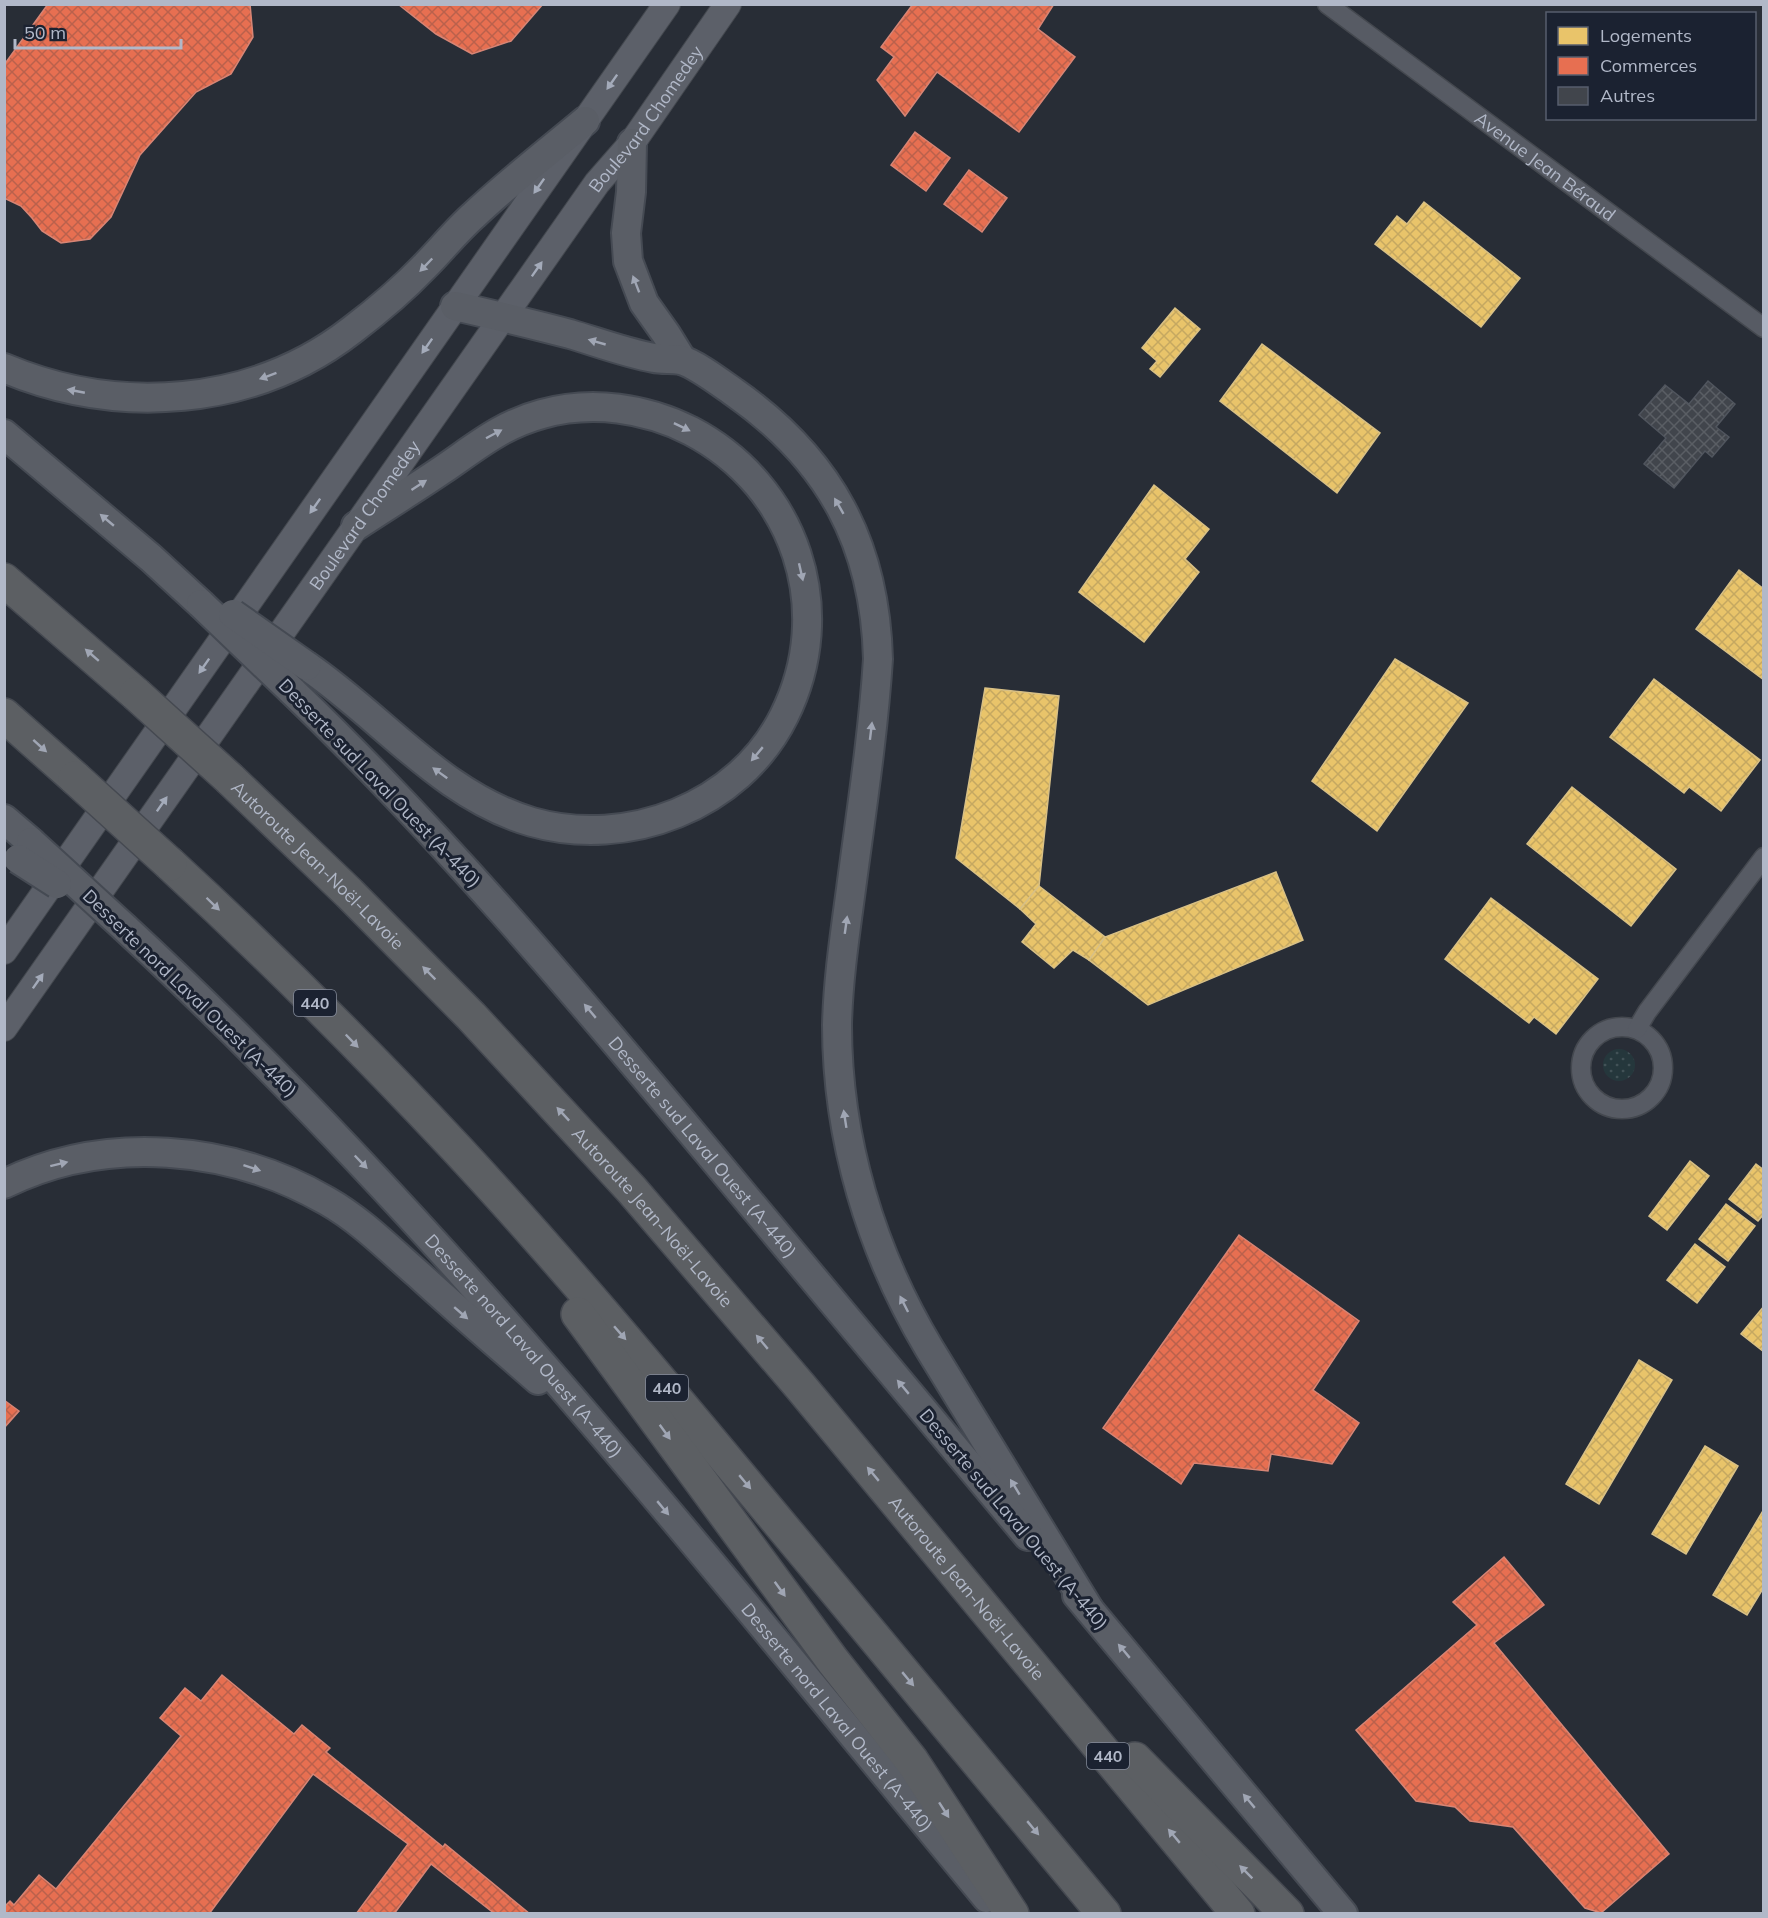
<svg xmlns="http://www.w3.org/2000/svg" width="1768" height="1918" font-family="Mulish,sans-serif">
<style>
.grass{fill:url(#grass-dots)}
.homes{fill:url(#homes-cross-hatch);stroke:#d8c086;stroke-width:1.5}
.shops{fill:url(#shops-cross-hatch);stroke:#d78575;stroke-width:1.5}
.building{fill:url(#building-cross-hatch);stroke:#50555e;stroke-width:1.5}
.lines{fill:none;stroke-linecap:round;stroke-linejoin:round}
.street-casing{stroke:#44484f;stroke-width:21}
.secondary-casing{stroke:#44484f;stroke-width:28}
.primary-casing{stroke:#454a53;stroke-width:32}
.highway-casing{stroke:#454951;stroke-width:36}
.street{stroke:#575b64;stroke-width:18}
.secondary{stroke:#5c6069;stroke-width:26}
.primary{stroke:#5a5e66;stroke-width:28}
.highway{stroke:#5c5f63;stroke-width:33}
.primary-bridge-casing{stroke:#454a53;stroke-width:32;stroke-linecap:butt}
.highway-bridge-casing{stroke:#454951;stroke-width:36;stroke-linecap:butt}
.primary-bridge{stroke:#5a5e66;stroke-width:28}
.highway-bridge{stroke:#5c5f63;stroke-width:33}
.oneway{fill:#a4abba}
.oneway2{fill:#a0a6b4}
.labels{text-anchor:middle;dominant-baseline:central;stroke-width:6;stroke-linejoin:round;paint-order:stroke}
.shield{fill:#1b2231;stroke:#848b9b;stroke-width:1.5}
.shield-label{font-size:16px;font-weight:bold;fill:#b1b8c8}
.street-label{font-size:18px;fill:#b1b8c8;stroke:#1b2231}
</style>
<defs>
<pattern id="grass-dots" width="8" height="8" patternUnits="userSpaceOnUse" patternTransform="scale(1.5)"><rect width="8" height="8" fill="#25373c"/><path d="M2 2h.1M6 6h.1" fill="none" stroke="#425257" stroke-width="1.8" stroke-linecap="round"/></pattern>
<pattern id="homes-cross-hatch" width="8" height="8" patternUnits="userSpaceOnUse" patternTransform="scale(1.5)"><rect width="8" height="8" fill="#e9c46a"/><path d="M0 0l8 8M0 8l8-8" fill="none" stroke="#c5a861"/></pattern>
<pattern id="shops-cross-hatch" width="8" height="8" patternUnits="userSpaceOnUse" patternTransform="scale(1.5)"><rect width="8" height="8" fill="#e76f51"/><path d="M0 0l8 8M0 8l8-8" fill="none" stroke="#ba614c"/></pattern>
<pattern id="building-cross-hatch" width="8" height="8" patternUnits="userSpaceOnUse" patternTransform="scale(1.5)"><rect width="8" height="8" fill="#41454c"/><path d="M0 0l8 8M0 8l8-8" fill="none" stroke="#5a5e64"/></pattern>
</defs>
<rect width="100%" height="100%" fill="#282d36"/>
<circle class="grass" cx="1619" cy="1065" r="16"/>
<g class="homes">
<polygon points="1424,202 1520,278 1481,327 1375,244 1397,216 1407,224"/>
<polygon points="1175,308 1200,329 1160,377 1150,369 1157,361 1142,348"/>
<polygon points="1262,344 1380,433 1337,493 1220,401"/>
<polygon points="1154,485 1209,529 1185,559 1199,572 1144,642 1079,592"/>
<polygon points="1739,570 1764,589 1764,680 1696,629"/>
<polygon points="1395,659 1468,703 1377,831 1312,781"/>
<polygon points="1654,679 1760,760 1721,811 1689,787 1684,793 1610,737"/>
<polygon points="985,688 1059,696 1039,886 1020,909 956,858"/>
<polygon points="1572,787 1676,869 1631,926 1527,844"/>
<polygon points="1276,872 1303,940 1148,1005 1089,960 1105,937"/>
<polygon points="1039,886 1105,937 1089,960 1073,950 1054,968 1022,942 1036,924 1020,909"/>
<polygon points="1491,898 1598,979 1556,1034 1534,1017 1529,1023 1445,959"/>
<polygon points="1690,1161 1709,1176 1667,1230 1649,1216"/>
<polygon points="1756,1164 1764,1170 1764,1214 1758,1221 1729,1199"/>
<polygon points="1726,1204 1755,1226 1728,1261 1699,1239"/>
<polygon points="1695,1244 1725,1267 1697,1303 1667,1280"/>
<polygon points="1764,1306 1764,1352 1741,1334"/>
<polygon points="1639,1360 1672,1380 1599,1504 1566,1484"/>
<polygon points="1705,1446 1738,1466 1686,1554 1652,1534"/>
<polygon points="1764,1509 1764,1587 1747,1615 1713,1595"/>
</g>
<g class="shops">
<polygon points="48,4 250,4 253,37 231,74 196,92 140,155 111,217 90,239 61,243 42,231 32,218 21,206 4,198 4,65"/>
<polygon points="398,4 543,4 511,41 472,54 436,34"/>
<polygon points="913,4 1054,4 1038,29 1075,57 1019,132 937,72 905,116 877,80 894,57 881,47"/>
<polygon points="915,132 950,158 926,191 891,165"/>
<polygon points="969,170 1007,198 982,232 944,204"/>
<polygon points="1239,1235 1359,1321 1313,1390 1359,1423 1332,1464 1271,1454 1268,1471 1194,1463 1181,1484 1103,1428"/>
<polygon points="4,1400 19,1411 4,1428"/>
<polygon points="1504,1557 1544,1605 1494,1643 1669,1854 1601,1913 1585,1908 1513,1827 1470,1821 1455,1807 1416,1801 1356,1730 1477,1625 1453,1602"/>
<polygon points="222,1675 294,1734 302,1725 330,1748 326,1752 443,1847 445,1844 530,1914 495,1914 431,1864 394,1914 356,1914 408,1844 313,1774 209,1914 4,1914 4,1907 10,1901 14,1905 39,1875 56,1889 181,1736 160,1718 185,1688 201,1701"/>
</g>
<polygon class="building" points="1708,381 1735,404 1716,427 1729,437 1712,457 1705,451 1674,488 1644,464 1666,438 1639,415 1665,385 1689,404"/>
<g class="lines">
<g class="street-casing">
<g id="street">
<path id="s1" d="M1327,4l437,324"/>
<circle cx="1622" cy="1068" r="41"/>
<polyline points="1637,1029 1647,1012 1764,857"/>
</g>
</g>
<g class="secondary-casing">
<g id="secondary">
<polyline points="4,951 667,4"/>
<path id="s2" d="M4,1028l593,-845 35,-40 96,-139"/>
</g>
</g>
<g class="primary-casing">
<g id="primary">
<polyline points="632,143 631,192 626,233 628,261 644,303 666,334 682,360"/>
<path d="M455,306c39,9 77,18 115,28 27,8 56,19 84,24 8,2 18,0 27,2 15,4 41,24 54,33 95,67 140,151 143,266 -5,77 -17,154 -27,230 -6,45 -13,91 -14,136 0,114 34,226 92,323l160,261"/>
<path d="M4,368c114,48 249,39 348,-38 25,-19 50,-40 72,-63 17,-17 32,-36 50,-52 35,-33 74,-63 111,-94"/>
<polyline points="4,434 151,558 201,604"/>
<path d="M307,666c75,51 135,130 225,156 95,27 207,-15 252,-106 53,-106 12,-230 -93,-285 -45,-23 -99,-31 -149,-17 -41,11 -66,33 -100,56 -28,19 -57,37 -86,56"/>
<path id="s3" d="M292,691c149,143 282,301 415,460 107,128 214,257 321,385"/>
<polyline points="4,819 31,842"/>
<path id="s4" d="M125,928c318,294 586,637 862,970"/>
<path d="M4,1184c102,-50 226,-39 323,17 35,20 62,48 92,74 39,36 79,70 119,105"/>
<polyline points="1077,1595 1343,1914"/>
</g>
</g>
<g class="highway-casing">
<g id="highway">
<polyline points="4,580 136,694"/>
<polyline points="4,715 75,778"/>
<path id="s5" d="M230,779l119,114 122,123 160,173 169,197 438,528"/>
<path d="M170,864c99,91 194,186 286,284 125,134 241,277 359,418 96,116 192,232 289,348"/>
<polyline points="578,1314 833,1661 912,1761 1012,1914"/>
<polyline points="1135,1759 1287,1914"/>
</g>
</g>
<use href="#street" class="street"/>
<use href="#secondary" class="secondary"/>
<use href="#primary" class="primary"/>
<use href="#highway" class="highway"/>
<g class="primary-bridge-casing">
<g id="primary-bridge">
<polyline points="201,604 292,691"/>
<polyline points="233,614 307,666"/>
<polyline points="31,842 125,928"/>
<polyline points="18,859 57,884"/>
</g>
</g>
<g class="highway-bridge-casing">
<g id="highway-bridge">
<polyline points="136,694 230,779"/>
<polyline points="75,778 170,864"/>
</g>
</g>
<use href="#primary-bridge" class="primary-bridge"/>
<use href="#highway-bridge" class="highway-bridge"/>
</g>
<defs><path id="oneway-solid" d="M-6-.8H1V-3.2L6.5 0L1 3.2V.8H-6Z" transform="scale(1.5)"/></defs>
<g class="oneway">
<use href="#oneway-solid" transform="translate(612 82) rotate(125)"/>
<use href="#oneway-solid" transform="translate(539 186) rotate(125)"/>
<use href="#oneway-solid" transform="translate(537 269) rotate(-55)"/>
<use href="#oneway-solid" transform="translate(427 346) rotate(125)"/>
<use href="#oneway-solid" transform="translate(315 506) rotate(125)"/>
<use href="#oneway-solid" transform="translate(204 666) rotate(125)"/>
<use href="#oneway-solid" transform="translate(162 804) rotate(-55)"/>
<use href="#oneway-solid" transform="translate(38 981) rotate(-55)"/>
</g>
<g class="oneway2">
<use href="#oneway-solid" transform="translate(426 265) rotate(134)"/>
<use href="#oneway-solid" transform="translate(636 284) rotate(-111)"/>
<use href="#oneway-solid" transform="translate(597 342) rotate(-164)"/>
<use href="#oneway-solid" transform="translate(268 376) rotate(160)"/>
<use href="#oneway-solid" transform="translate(76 391) rotate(-169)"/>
<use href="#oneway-solid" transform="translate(682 427) rotate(26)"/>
<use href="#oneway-solid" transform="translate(494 434) rotate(-28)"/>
<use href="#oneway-solid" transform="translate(419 485) rotate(-33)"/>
<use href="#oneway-solid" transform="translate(839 506) rotate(-120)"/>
<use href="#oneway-solid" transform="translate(107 520) rotate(-140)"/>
<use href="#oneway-solid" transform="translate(801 572) rotate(77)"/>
<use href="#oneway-solid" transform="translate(92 655) rotate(-139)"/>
<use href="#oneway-solid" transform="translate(871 731) rotate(-83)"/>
<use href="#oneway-solid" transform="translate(40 746) rotate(42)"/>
<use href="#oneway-solid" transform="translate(757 754) rotate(130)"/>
<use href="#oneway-solid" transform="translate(440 773) rotate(-144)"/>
<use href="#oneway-solid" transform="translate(213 904) rotate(44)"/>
<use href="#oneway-solid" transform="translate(846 925) rotate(-82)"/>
<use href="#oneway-solid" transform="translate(429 973) rotate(-135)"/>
<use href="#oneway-solid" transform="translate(590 1011) rotate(-130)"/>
<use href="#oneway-solid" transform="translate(352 1041) rotate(46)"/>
<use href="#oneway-solid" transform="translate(563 1114) rotate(-133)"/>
<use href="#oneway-solid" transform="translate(845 1119) rotate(-99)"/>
<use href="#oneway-solid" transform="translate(361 1162) rotate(46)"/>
<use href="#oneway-solid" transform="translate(59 1164) rotate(-14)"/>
<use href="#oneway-solid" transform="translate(252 1168) rotate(18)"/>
<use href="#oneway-solid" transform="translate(904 1304) rotate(-117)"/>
<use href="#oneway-solid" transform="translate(461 1313) rotate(41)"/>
<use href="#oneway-solid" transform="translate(620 1333) rotate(49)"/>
<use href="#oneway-solid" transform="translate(762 1342) rotate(-130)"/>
<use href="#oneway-solid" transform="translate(903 1387) rotate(-130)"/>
<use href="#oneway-solid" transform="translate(665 1432) rotate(54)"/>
<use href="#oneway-solid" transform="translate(873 1474) rotate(-130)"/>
<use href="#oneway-solid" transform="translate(745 1482) rotate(50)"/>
<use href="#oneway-solid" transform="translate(1015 1487) rotate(-121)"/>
<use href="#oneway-solid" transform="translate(663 1508) rotate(50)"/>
<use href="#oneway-solid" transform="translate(780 1589) rotate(54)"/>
<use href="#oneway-solid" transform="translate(1124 1651) rotate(-130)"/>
<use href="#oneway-solid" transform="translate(908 1679) rotate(50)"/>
<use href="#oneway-solid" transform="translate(1249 1801) rotate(-130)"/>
<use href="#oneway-solid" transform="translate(944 1810) rotate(57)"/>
<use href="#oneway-solid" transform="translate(1033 1828) rotate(50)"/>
<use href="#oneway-solid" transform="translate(1174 1836) rotate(-130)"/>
<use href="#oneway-solid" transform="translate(1246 1872) rotate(-135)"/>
</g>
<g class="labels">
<g class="shield">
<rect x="294" y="990" width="42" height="26" rx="4.5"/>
<rect x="646" y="1375" width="42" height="26" rx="4.5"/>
<rect x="1087" y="1743" width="42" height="26" rx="4.5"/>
</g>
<g class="shield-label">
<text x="315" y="1003">440</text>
<text x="667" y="1388">440</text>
<text x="1108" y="1756">440</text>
</g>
<g class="street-label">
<text stroke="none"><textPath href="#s2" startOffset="1113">Boulevard Chomedey</textPath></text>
<text stroke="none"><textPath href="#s1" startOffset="272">Avenue Jean Béraud</textPath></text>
<text stroke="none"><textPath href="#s2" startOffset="627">Boulevard Chomedey</textPath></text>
<text transform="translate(380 783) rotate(46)">Desserte sud Laval Ouest (A-440)</text>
<text stroke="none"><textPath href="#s5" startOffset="123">Autoroute Jean-Noël-Lavoie</textPath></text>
<text transform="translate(190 993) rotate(44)">Desserte nord Laval Ouest (A-440)</text>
<text stroke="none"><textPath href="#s3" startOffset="614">Desserte sud Laval Ouest (A-440)</textPath></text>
<text stroke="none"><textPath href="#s5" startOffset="609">Autoroute Jean-Noël-Lavoie</textPath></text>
<text stroke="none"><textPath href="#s4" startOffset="578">Desserte nord Laval Ouest (A-440)</textPath></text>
<text transform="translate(1014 1519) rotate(50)">Desserte sud Laval Ouest (A-440)</text>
<text stroke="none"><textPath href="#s5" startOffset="1095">Autoroute Jean-Noël-Lavoie</textPath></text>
<text stroke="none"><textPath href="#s4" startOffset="1064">Desserte nord Laval Ouest (A-440)</textPath></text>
</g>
</g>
<rect width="1768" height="1918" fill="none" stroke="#b1b8c8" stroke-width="12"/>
<rect x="1546" y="12" width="210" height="108" fill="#1b2231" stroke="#575e6d" stroke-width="1.5"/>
<rect x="1558" y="27" width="30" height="18" fill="#e9c46a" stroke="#575e6d" stroke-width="1.5"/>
<text x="1600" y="42" font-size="18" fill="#b1b8c8">Logements</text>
<rect x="1558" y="57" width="30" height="18" fill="#e76f51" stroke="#575e6d" stroke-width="1.5"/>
<text x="1600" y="72" font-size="18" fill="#b1b8c8">Commerces</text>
<rect x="1558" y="87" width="30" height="18" fill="#41454c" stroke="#575e6d" stroke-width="1.5"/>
<text x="1600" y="102" font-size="18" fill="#b1b8c8">Autres</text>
<path d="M15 39v9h166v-9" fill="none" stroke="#b1b8c8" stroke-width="3"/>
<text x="24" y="39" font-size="18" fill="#b1b8c8" stroke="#1b2231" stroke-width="4.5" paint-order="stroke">50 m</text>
</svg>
